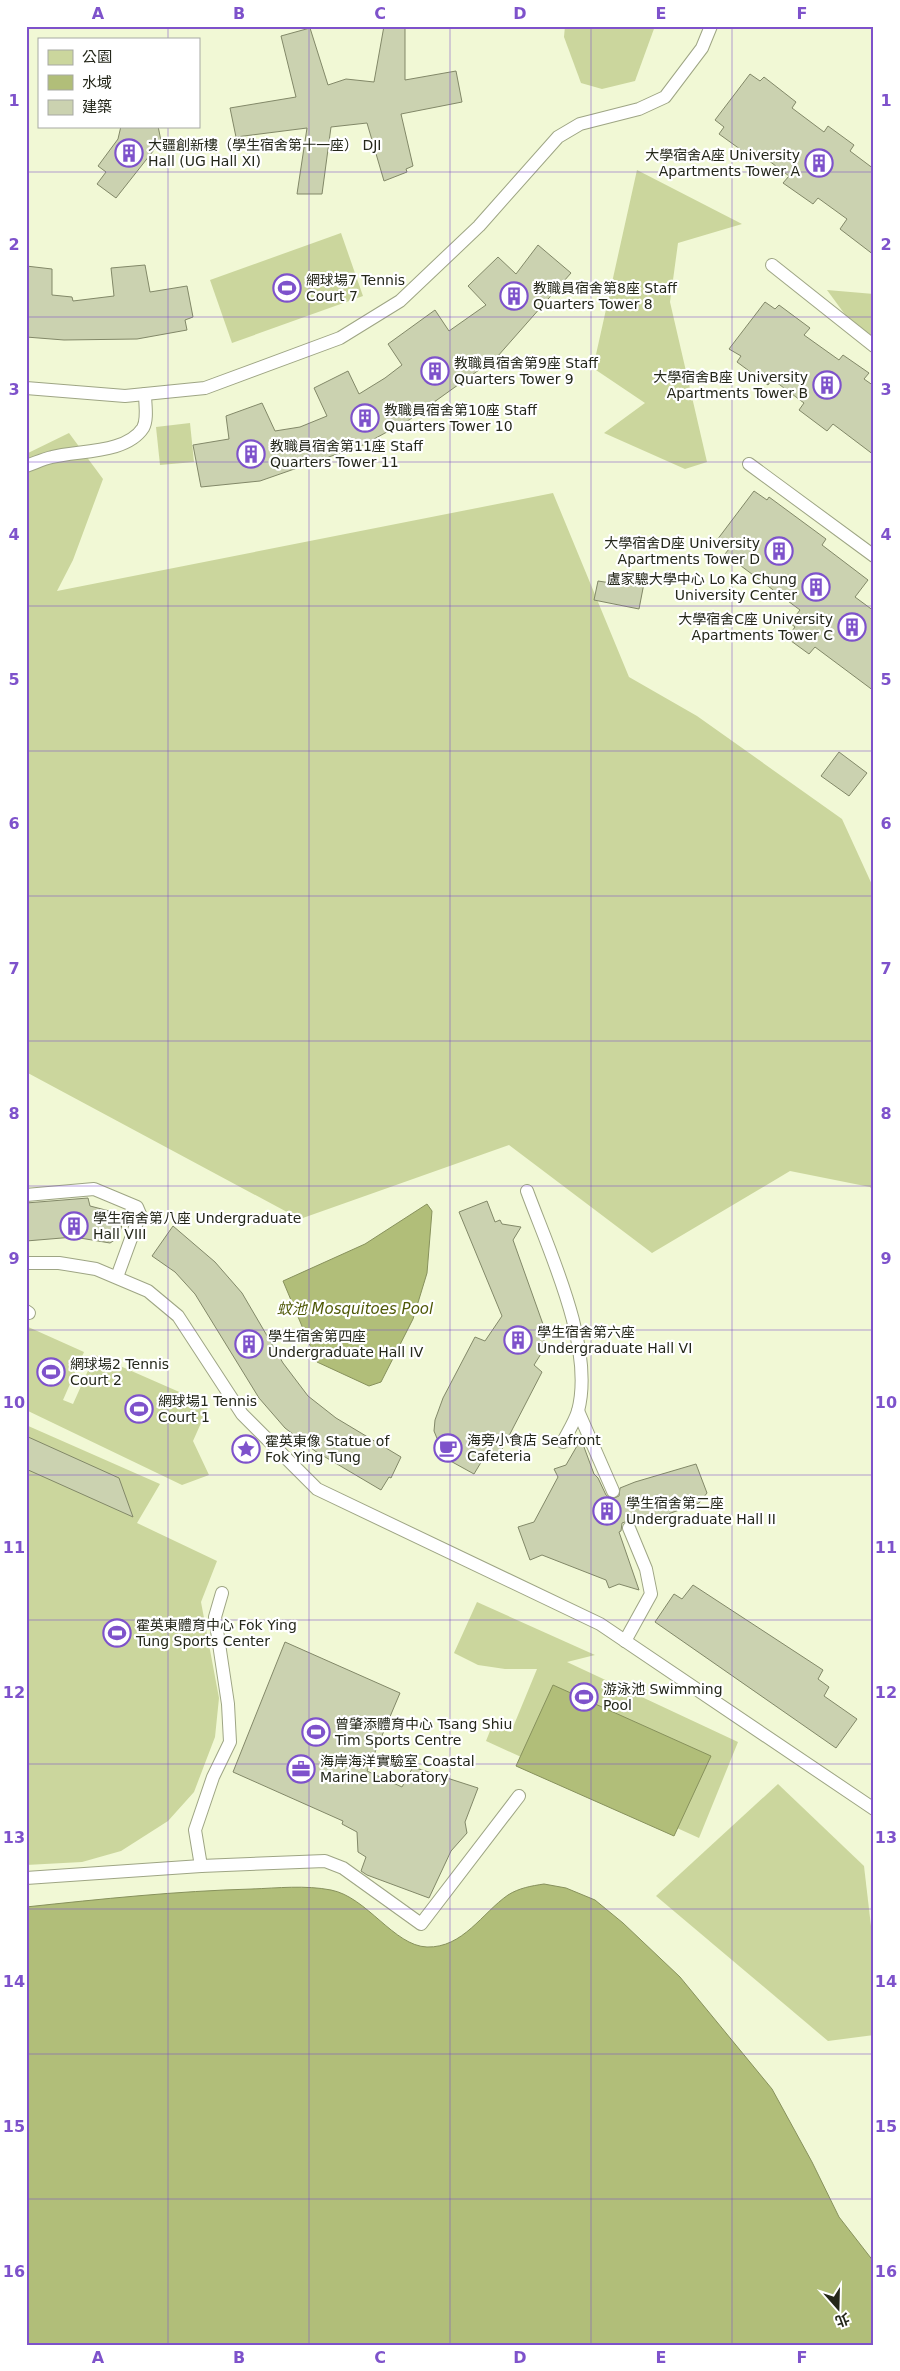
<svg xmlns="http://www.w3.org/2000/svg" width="900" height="2371" font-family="'DejaVu Sans','Noto Sans TC',sans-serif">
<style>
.green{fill:#cbd69d}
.water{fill:#b1be79;stroke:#87915c}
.building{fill:#cbd2b0;stroke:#828868}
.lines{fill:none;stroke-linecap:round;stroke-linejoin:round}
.lane-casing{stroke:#9ea584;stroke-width:14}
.lane{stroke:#fff;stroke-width:12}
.grid{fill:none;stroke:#7e52cb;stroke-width:1;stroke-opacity:0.55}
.labels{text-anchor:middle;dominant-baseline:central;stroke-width:4.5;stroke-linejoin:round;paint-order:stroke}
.poi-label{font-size:14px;fill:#24271a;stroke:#fff;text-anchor:start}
.water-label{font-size:15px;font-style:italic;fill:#4f5907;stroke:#fff}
.neatline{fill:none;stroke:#7e52cb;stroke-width:2}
.grid-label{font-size:16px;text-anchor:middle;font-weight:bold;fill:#7e52cb}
</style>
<rect width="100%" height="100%" fill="#f1f8d5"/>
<g class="green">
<polygon points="565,26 655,26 635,81 602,89 581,83 564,37"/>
<polygon points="637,170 742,224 678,243 670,302 707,462 685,469 604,433 645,403 593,368"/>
<polygon points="341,233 363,296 232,343 210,280"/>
<polygon points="827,290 874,294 874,354"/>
<polygon points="190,423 194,462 160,465 156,427"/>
<polygon points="69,433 103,479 73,560 57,591 553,493 629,677 697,716 842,819 874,889 874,1192 870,1187 790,1171 652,1253 509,1145 300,1219 26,1072 26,454"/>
<polygon points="26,1326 84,1352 63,1400 73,1404 95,1355 209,1405 193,1441 209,1475 182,1485 26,1410"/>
<polygon points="26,1425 160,1484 137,1523 217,1561 201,1602 219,1698 215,1737 194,1792 168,1821 121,1851 82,1862 26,1865"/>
<polygon points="477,1602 595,1655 567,1662 738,1742 699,1838 486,1741 492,1726 511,1732 537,1669 505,1669 478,1665 454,1653"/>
<polygon points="778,1784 864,1866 874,1952 874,2035 828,2041 656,1896"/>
</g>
<g class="water">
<polygon points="427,1204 432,1211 427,1273 413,1319 381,1382 369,1386 317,1362 283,1281 365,1244"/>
<polygon points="553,1685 711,1756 674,1836 516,1766"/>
<path d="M544,1884l22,4 29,12 28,23 57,54 92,112 40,73 27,55 35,45v83h-848v-438c75,-8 151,-16 226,-18 26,-1 53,-4 79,1 36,7 63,56 96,57 36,1 55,-34 81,-52 11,-7 23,-9 36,-11z"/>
</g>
<g class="building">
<polygon points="384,26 405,26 405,80 456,71 462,102 401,114 413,166 406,169 407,172 384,181 367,123 331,127 322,194 297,194 307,128 236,137 230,108 296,97 281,36 310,28 328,85 346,79 374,82"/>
<polygon points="750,74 760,81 764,77 796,102 792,108 824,132 828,126 854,145 850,151 874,169 874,255 840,229 847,219 818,198 813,204 783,183 789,176 756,151 751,157 719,134 724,127 715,120"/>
<polygon points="121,126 158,126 161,141 116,198 97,184 106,172 98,166 118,139"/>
<polygon points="538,245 571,273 497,357 409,420 363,445 260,481 201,487 193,445 229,439 226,416 262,403 275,431 300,427 327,416 314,388 348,371 359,394 385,378 402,365 388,344 435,310 449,331 486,305 468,286 498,257 516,274"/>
<polygon points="145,265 150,292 187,286 193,317 185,320 187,330 137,339 64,340 26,337 26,266 52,269 52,295 72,297 73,301 114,296 111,268"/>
<polygon points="765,302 775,309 779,305 810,328 804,335 839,360 843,355 869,373 864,379 874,386 874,455 833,424 827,431 799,410 804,403 772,379 768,385 737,362 741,356 729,349"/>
<polygon points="754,491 767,500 769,497 826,539 822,545 868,580 855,597 874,611 874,691 815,647 809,654 787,638 795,627 790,623 800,610 725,554 729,549 717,540"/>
<polygon points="613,571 645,578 639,609 594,600 598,581 611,583"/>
<polygon points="839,752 867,773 849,796 821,776"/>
<polygon points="88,1198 90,1206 125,1215 118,1238 110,1243 74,1237 26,1241 26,1203"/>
<polygon points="487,1201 495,1222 500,1220 502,1224 521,1227 513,1240 544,1327 544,1349 534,1365 542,1372 497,1459 486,1454 474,1474 445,1458 434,1431 435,1420 443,1398 475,1337 485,1341 502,1316 459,1212"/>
<polygon points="173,1226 215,1262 242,1293 283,1363 308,1396 336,1418 401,1457 391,1478 389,1477 381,1490 315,1451 285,1428 259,1398 195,1294 175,1272 152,1256"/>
<polygon points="26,1436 119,1478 133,1517 26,1469"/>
<polygon points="581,1439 594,1474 598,1478 606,1495 612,1499 619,1496 620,1488 635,1482 696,1464 707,1493 699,1503 637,1525 631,1520 622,1523 621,1531 619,1532 639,1590 619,1584 609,1588 606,1580 542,1555 530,1560 518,1527 534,1522 558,1477 554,1469 566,1465"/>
<polygon points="693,1585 823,1670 818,1679 829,1687 824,1696 857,1719 836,1748 655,1622 674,1594 682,1599"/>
<polygon points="285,1642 400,1693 367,1771 402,1787 413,1767 478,1788 465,1822 467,1833 451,1851 429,1898 367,1875 361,1871 366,1857 358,1852 357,1832 342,1824 343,1821 233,1772"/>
</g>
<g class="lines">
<g class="lane-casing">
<g id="lane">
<polyline points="772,265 874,346"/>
<polyline points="26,388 125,396 205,388 340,338 400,301 479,226 558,137 580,124 639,109 665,97 702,48 711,26"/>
<polyline points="749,464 874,556"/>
<path d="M26,466c9,-3 17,-7 26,-9 26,-7 74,-3 91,-29 5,-9 2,-24 2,-34"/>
<path d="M527,1191c22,60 68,156 51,220 -3,10 -10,21 -15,31"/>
<polyline points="26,1195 94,1189 137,1207 140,1214 117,1277"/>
<polyline points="26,1263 59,1263 96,1269 148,1291 178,1316 242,1414 317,1489 600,1624 874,1809"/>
<polyline points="26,1311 29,1313"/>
<polyline points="578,1411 613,1491"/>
<polyline points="625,1641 651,1594 646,1569 629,1528"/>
<polyline points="201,1866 195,1830 213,1777 230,1742 228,1704 215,1617 222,1593"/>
<polyline points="26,1878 201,1866 325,1861 343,1868 421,1924 519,1796"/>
</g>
</g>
<use href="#lane" class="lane"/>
</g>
<path class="grid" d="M168,26v13M309,26v2319M450,26v2319M591,26v2319M732,26v2319M168,126v2219M26,172h848M26,317h848M26,462h848M26,606h848M26,751h848M26,896h848M26,1041h848M26,1186h848M26,1330h848M26,1475h848M26,1620h848M26,1764h848M26,1909h848M26,2054h848M26,2199h848"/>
<defs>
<g id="building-ring" transform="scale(1.4375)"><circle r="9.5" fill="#fff" stroke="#7e52cb" stroke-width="1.5"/><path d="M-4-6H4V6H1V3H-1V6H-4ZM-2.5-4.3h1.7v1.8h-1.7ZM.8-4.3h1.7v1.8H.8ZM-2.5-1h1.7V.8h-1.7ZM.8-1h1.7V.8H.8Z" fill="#7e52cb"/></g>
<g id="stadium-ring" transform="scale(1.4375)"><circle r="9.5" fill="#fff" stroke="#7e52cb" stroke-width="1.5"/><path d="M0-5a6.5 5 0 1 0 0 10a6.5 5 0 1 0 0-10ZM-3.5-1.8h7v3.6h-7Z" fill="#7e52cb"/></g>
<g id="cafe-ring" transform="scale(1.4375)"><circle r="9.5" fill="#fff" stroke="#7e52cb" stroke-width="1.5"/><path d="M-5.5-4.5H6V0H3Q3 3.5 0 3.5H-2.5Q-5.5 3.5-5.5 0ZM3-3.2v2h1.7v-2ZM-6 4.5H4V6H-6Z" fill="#7e52cb"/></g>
<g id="sight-ring" transform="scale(1.4375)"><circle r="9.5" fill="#fff" stroke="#7e52cb" stroke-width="1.5"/><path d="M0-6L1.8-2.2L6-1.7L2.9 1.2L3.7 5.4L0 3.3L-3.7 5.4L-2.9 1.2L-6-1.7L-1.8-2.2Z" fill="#7e52cb"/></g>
<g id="office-ring" transform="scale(1.4375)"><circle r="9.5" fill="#fff" stroke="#7e52cb" stroke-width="1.5"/><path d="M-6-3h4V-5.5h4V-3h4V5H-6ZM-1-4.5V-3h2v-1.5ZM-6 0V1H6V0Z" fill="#7e52cb"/></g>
</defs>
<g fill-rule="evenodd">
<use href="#building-ring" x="129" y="153"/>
<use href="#building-ring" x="819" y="163"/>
<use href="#stadium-ring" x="287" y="288"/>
<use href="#building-ring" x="514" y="296"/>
<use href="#building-ring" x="435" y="371"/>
<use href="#building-ring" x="827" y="385"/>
<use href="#building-ring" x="365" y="418"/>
<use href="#building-ring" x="251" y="454"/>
<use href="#building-ring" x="779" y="551"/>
<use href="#building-ring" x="816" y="587"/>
<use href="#building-ring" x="852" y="627"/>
<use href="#building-ring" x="74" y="1226"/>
<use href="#building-ring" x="518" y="1340"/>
<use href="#building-ring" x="249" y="1344"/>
<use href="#stadium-ring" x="51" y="1372"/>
<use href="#stadium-ring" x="139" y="1409"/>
<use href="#cafe-ring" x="448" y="1448"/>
<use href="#sight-ring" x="246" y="1449"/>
<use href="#building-ring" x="607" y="1511"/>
<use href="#stadium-ring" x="117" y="1633"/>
<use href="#stadium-ring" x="584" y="1697"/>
<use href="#stadium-ring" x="316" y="1732"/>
<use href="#office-ring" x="301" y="1769"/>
</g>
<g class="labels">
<g class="poi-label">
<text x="148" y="145">大疆創新樓（學生宿舍第十一座） DJI<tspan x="148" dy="16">Hall (UG Hall XI)</tspan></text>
<text x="800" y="155" text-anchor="end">大學宿舍A座 University<tspan x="800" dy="16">Apartments Tower A</tspan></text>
<text x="306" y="280">網球場7 Tennis<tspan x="306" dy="16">Court 7</tspan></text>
<text x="533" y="288">教職員宿舍第8座 Staff<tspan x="533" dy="16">Quarters Tower 8</tspan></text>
<text x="454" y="363">教職員宿舍第9座 Staff<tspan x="454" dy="16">Quarters Tower 9</tspan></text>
<text x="808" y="377" text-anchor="end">大學宿舍B座 University<tspan x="808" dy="16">Apartments Tower B</tspan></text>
<text x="384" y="410">教職員宿舍第10座 Staff<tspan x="384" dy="16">Quarters Tower 10</tspan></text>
<text x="270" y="446">教職員宿舍第11座 Staff<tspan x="270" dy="16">Quarters Tower 11</tspan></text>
<text x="760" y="543" text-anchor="end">大學宿舍D座 University<tspan x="760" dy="16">Apartments Tower D</tspan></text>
<text x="797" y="579" text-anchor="end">盧家驄大學中心 Lo Ka Chung<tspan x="797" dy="16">University Center</tspan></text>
<text x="833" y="619" text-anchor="end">大學宿舍C座 University<tspan x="833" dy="16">Apartments Tower C</tspan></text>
<text x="93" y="1218">學生宿舍第八座 Undergraduate<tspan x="93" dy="16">Hall VIII</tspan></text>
<text x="537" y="1332">學生宿舍第六座<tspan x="537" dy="16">Undergraduate Hall VI</tspan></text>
<text x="268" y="1336">學生宿舍第四座<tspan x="268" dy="16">Undergraduate Hall IV</tspan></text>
<text x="70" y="1364">網球場2 Tennis<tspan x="70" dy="16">Court 2</tspan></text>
<text x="158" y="1401">網球場1 Tennis<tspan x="158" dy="16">Court 1</tspan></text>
<text x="467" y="1440">海旁小食店 Seafront<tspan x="467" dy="16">Cafeteria</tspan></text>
<text x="265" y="1441">霍英東像 Statue of<tspan x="265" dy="16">Fok Ying Tung</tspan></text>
<text x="626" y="1503">學生宿舍第二座<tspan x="626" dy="16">Undergraduate Hall II</tspan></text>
<text x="136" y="1625">霍英東體育中心 Fok Ying<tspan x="136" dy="16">Tung Sports Center</tspan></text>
<text x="603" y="1689">游泳池 Swimming<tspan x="603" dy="16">Pool</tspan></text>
<text x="335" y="1724">曾肇添體育中心 Tsang Shiu<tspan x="335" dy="16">Tim Sports Centre</tspan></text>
<text x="320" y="1761">海岸海洋實驗室 Coastal<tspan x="320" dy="16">Marine Laboratory</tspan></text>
</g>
<g class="water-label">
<text x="355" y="1309">蚊池 Mosquitoes Pool</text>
</g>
</g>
<rect width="900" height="2371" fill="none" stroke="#ffffff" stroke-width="55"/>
<rect x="38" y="38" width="162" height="90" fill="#ffffff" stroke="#a7a9a3"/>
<rect x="48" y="50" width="25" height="15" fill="#cbd69d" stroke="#a7a9a3"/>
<text x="82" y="62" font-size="15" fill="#24271a">公園</text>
<rect x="48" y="75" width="25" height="15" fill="#b1be79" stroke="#a7a9a3"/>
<text x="82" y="88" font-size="15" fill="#24271a">水域</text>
<rect x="48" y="100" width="25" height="15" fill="#cbd2b0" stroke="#a7a9a3"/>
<text x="82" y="112" font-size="15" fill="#24271a">建築</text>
<g transform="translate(838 2308) rotate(160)" stroke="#ffffff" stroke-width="4" paint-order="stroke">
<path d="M0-4L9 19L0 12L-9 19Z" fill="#24271a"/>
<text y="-8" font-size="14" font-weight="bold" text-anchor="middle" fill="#24271a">北</text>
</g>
<rect x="28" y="28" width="844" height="2316" class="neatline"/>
<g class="grid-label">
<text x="98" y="19">A</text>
<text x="239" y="19">B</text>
<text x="380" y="19">C</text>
<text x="520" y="19">D</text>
<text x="661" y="19">E</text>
<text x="802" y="19">F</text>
<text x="14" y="106">1</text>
<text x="886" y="106">1</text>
<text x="14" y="250">2</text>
<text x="886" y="250">2</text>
<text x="14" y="395">3</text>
<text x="886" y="395">3</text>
<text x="14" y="540">4</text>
<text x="886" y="540">4</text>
<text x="14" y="685">5</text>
<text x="886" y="685">5</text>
<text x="14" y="829">6</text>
<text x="886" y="829">6</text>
<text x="14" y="974">7</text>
<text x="886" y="974">7</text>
<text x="14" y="1119">8</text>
<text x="886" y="1119">8</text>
<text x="14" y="1264">9</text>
<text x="886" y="1264">9</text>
<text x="14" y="1408">10</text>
<text x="886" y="1408">10</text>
<text x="14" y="1553">11</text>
<text x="886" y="1553">11</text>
<text x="14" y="1698">12</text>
<text x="886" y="1698">12</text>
<text x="14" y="1843">13</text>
<text x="886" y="1843">13</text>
<text x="14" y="1987">14</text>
<text x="886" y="1987">14</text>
<text x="14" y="2132">15</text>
<text x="886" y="2132">15</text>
<text x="14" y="2277">16</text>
<text x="886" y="2277">16</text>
<text x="98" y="2363">A</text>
<text x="239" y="2363">B</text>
<text x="380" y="2363">C</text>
<text x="520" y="2363">D</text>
<text x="661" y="2363">E</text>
<text x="802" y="2363">F</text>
</g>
</svg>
